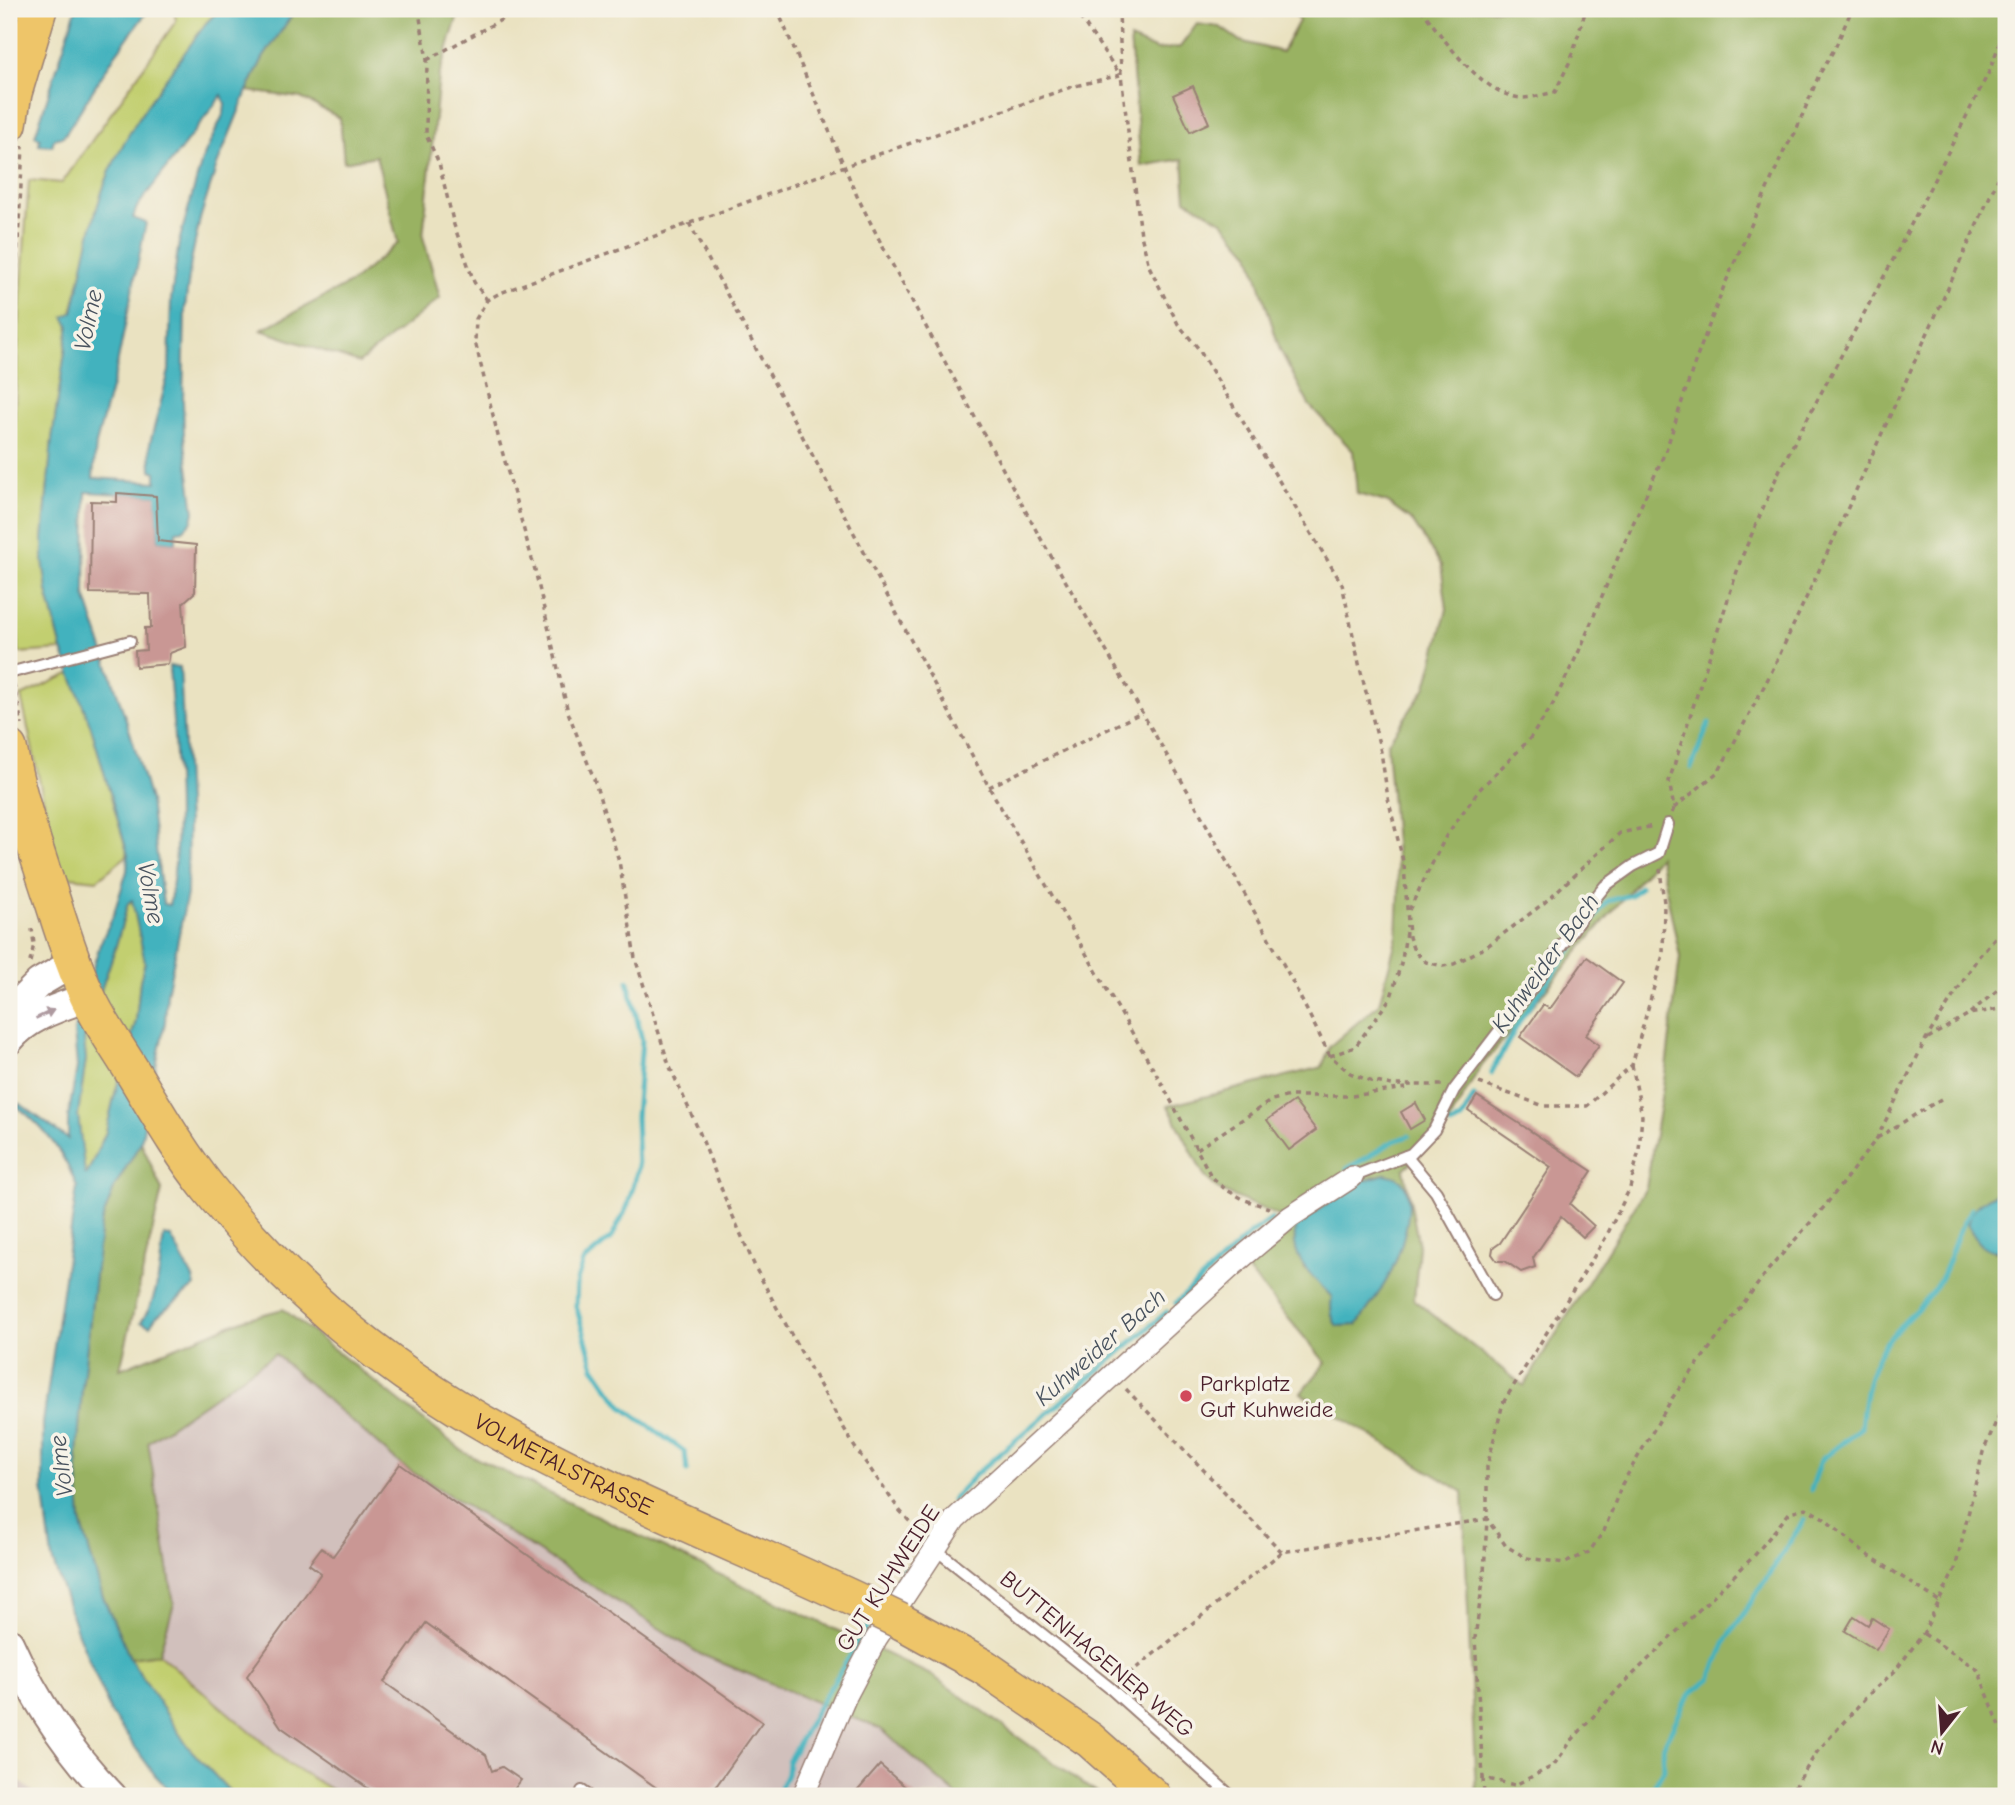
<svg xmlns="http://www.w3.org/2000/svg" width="2015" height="1805" font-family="'Comic Neue',sans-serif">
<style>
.industrial{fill:#d1c0bc}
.green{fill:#c2cf70;stroke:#86774e;stroke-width:2}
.forest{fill:#99b262;stroke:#726846;stroke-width:2;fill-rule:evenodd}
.water{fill:#43b2be;stroke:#466874;stroke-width:2;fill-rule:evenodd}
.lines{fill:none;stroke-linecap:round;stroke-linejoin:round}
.stream{stroke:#43b2be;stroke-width:5}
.building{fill:#c99794}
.service-casing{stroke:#9a8076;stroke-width:14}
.minor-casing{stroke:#9a8076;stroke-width:24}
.tertiary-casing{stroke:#9a8076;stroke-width:32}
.primary-casing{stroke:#9a8076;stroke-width:38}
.path{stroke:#9a8076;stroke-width:3.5;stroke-dasharray:5 5;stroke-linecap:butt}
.service{stroke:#fff;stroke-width:10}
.minor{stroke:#fff;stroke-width:21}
.tertiary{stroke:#fff;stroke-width:28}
.primary{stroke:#eec569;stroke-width:35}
.rail-casing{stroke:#4a1f2b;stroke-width:8}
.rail{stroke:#f7f3e8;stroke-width:5;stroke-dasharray:16;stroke-linecap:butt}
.primary-bridge-casing{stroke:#9a8076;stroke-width:38;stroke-linecap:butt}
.primary-bridge{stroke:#eec569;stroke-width:35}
.oneway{fill:#ae9aa0}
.poi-dot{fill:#d1495b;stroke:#f7f3e8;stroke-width:2.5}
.labels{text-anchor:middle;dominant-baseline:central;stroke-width:7;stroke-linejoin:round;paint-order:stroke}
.poi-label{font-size:23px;fill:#4a1f2b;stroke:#f7f3e8;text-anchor:start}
.street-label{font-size:23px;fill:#4a1f2b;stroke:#f7f3e8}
.water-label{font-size:24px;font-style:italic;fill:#48525e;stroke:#f7f3e8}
</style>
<rect width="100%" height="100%" fill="#f7f3e8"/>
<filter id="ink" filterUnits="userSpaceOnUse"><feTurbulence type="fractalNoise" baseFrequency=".0143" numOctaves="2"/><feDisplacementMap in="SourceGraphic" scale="14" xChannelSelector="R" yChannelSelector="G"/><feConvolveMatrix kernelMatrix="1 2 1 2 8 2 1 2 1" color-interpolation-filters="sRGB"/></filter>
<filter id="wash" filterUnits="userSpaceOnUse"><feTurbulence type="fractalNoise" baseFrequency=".00686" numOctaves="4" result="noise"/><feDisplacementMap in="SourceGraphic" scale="28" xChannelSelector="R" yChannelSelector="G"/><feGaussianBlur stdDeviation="1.57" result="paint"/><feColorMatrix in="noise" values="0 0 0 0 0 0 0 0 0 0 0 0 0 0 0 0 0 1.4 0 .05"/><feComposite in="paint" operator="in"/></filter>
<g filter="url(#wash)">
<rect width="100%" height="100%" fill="#eae2c1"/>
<g class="industrial">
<polygon points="275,1354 400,1464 700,1654 881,1729 958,1796 342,1796 287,1763 159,1654 174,1604 148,1442"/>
<polygon points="9,1773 39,1796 9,1796"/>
</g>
<g class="green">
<path d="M174,9h46l-14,14 -69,100 -27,49 -14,43 -27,110 -17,114 -9,100 4,52 15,59 -43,3c-14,-156 -1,-317 10,-473l33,3 114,-162z"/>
<polygon points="71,673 91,727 128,855 97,880 60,876 21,696"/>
<polygon points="133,900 145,962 140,981 136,1021 114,1097 106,1132 87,1174 84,1174 78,1115 86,1059 84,1040 115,949 128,903"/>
<polygon points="159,1654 287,1763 342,1796 234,1796 188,1747 130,1658"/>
</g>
<g class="forest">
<polygon points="296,9 460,9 439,76 423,237 440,298 359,363 261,330 352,282 398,243 376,156 344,162 340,118 301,98 247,91 263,58"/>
<path d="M1293,9h713v1180l-18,8 7,55 11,-2v546h-530l-13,-304 -162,-99 25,-30 -80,-95 35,-51 -62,-27 -14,-13 -37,-71 154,-39 8,-21 49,-42 18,-68 2,-43 -12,-149 39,-57 21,-78 -6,-44 -28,-43 -27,-20 -29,-8 -4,-43 -44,-46 -29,-55 -30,-97 -28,-32 -36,-21 -3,-41 -42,7 -11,-127 27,11 23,-3 17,-23 23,3 20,14 42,11 17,-31zM1659,856l21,101 -14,111 -20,120 -122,198 -110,-86 5,-54 -15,-77 38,-35 37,-65zM1385,1174c7,2 14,2 19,10 12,22 -5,74 -17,95 -9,16 -20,31 -30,46l-20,1c-6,-9 -7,-18 -5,-29l-28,-30 68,-90z"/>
<polygon points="141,1142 162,1190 120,1369 245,1319 283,1309 465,1453 933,1676 1100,1796 958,1796 881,1729 700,1654 400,1464 275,1354 148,1442 174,1604 159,1654 130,1658 102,1595 81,1522 77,1455 82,1389 101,1223 115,1186"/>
</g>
<g class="water">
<polygon points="76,9 149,9 115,55 66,133 62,137 54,139 52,146 39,145 40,139 35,136"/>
<path d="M220,9h76l-33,49 -16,33 -30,74 -17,54 -9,42 -6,47 -2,93 1,34 10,77 -2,9 -9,9 -7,1v12l-18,-2 -3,-45 -69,-4 -1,103 46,140 19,66 13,103 6,1c15,-72 5,-164 0,-239l11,1 8,156 -1,71 -20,100 -2,28 -24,120 -26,44 -14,37 -19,166 -5,66 4,67 21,73 28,63 58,89 46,49h-59l-20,-21 -43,-60 -34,-81 -26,-75 -9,-72v-64l34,-236c-13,-34 -30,-57 -59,-80l1,-4 49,36v-21l9,-51 -3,-36 26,-87 13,-28 14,-45 1,-16 -37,-128 -29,-77 -15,-59 -4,-31v-21l9,-100 17,-114 -5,-8 9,-5c11,-46 18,-97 37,-141 23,-53 63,-101 96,-148zM222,95l3,8 -1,10 -22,47 -23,82 -8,57 -2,72 -19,72 1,27 5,2v10l-63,-4 3,-34 20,-74 30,-147 -13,-5 4,-11zM132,900l13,62 -5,19 -4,40 -22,76 -8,35 -19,42h-2l-7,-59 8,-56 -2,-19 31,-91 13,-46z"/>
<path d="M1385,1174c7,2 14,2 19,10 13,22 -4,68 -14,90 -9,18 -22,34 -33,51l-20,1c-6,-8 -7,-18 -5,-29 -21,-22 -43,-39 -36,-71l60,-43z"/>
<path d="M2006,1189v61c-22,4 -29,-8 -39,-26 7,-22 19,-26 39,-35z"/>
<path d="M164,1236l7,1 22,41 2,8 -39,31 -6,9 -9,-4c19,-26 18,-56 23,-86z"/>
</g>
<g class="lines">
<g class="stream">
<polyline points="1691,768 1709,723"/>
<polyline points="628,981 642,1040 636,1117 638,1168 628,1205 612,1237 583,1262 577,1280 576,1306 594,1367 609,1389 624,1408 685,1452 687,1471"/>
<polyline points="1491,1073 1523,1015 1607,901 1631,895 1640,887"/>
<polyline points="1451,1125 1462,1119 1474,1096"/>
<polyline points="1347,1169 1394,1141 1409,1136"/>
<polyline points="1176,1303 1249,1235 1271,1219"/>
<path d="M1811,1490l10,-30 40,-32c4,-36 8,-69 34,-96 13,-15 29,-28 40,-44 17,-25 18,-55 37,-79"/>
<polyline points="952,1500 976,1474 1167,1312"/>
<polyline points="885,1599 904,1569"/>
<polyline points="777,1796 787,1774 788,1762 817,1709 871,1622"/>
<polyline points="1653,1796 1655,1784 1664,1769 1663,1747 1684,1704 1692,1693 1711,1678 1726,1641 1804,1520"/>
</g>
</g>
<g id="blocks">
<g class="building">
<polygon points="1193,86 1209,123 1190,132 1173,95"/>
<polygon points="117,493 156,496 158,541 196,545 195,592 183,603 186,647 170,653 168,664 136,667 135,651 146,650 145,628 151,628 150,594 90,593 91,501 117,502"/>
<polygon points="1587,957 1623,983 1586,1035 1599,1045 1576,1077 1520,1037 1543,1005 1550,1009"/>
<polygon points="1477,1096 1592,1171 1570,1204 1594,1226 1583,1237 1561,1217 1533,1258 1535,1267 1521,1272 1505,1261 1497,1261 1492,1254 1493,1248 1500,1243 1551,1167 1468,1110"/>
<polygon points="1294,1101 1316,1130 1289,1150 1267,1120"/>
<polygon points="1416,1103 1425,1120 1410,1129 1401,1112"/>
<polygon points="400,1464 762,1722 709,1796 668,1796 426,1623 384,1682 486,1755 492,1771 502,1767 521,1780 509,1796 379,1796 281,1727 247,1676 321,1573 309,1564 321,1548 333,1556"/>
<polygon points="1854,1616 1868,1625 1872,1618 1889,1629 1876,1650 1845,1631"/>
<polygon points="880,1765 916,1796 853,1796"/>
</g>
</g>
</g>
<g filter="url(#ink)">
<use href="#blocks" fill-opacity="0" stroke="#9a8076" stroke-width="2"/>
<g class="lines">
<g class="service-casing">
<g id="service">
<polyline points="9,673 130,641"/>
<polyline points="1406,1156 1436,1192 1493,1295"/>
<polyline points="1352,1177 1411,1154 1434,1130 1454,1090 1529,992 1592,902 1605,886 1633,866 1659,853 1668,824"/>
<polyline points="934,1548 1110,1688 1231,1796"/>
<polyline points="582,1791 589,1796"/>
</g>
</g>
<g class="minor-casing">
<polyline id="minor" points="803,1796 845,1698 876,1639 955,1519 1233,1265 1290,1217 1352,1177"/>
</g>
<g class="tertiary-casing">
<g id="tertiary">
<polyline points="9,1013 39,983 73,963"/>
<path d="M9,1040c19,-24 51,-33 79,-43"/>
<path d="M9,1643c26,58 59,108 103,153"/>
</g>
</g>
<g class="primary-casing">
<g id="primary">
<polyline points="9,124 14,93 39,9"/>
<path id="s1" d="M9,748c10,53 27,103 44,154 10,31 19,61 33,91 13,29 32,55 49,83 23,38 46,78 74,113 69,86 154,161 249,219 130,79 274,133 411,198"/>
<polyline points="900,1621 984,1667 1090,1740 1153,1796"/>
</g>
</g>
<g class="path">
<polyline points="421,9 419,12 427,60 426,135 439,163 454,225 474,282 487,300"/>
<polyline points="777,9 857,196 885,251 1037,532 1190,795 1287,971 1330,1056 1350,1073 1370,1081 1392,1085 1442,1085"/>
<polyline points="1074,9 1119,73"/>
<polyline points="1119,9 1121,75 1141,235 1149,266 1178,324 1198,348 1342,584 1360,668 1381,752 1388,798 1404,865 1409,937 1414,951 1426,962 1443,966 1454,964 1486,947 1544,903 1620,833 1654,826"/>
<path d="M1421,9c23,30 60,86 101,89 11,0 23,-4 33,-6l16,-33 15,-50"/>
<polyline points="427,60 521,9"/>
<polyline points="689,223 989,787 1162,1084 1211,1176 1225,1189 1245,1200 1269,1208"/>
<polyline points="13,659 9,593 11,378 23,146"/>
<polyline points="14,684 22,725"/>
<polyline points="989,787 1141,713"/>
<polyline points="1674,808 1719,771 1771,673 1836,534 2006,161"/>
<polyline points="1672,813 1674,808 1669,781 1741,559 1780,469 1895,256 1989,72 2006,26"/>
<polyline points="1409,910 1446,836 1479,790 1528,741 1551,708 1581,647 1619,555 1666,450 1694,365 1724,286 1784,151 1795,133 1819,75 1835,48 1852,9"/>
<polyline points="30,962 34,944 32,929"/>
<polyline points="1970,1013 2006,983"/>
<polyline points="1928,1038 1969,1014 2006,1008"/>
<polyline points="1330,1056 1355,1047 1391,997 1402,960 1407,925"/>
<polyline points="1632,1065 1642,1116 1639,1150 1630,1188 1606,1237 1503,1403 1487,1467 1487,1519 1506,1546 1527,1558 1565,1563 1589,1552 1604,1531 1622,1484 1673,1397 1769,1269 1825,1206 1877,1138 1926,1039 1979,956 2006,925"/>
<polyline points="1479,1083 1544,1106 1587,1106 1632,1065 1663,955 1664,903 1660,869"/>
<polyline points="1877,1138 1941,1099"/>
<polyline points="1197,1149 1272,1100 1290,1096 1352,1096 1406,1088"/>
<polyline points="1126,1389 1282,1552"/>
<polyline points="923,1536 900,1511 854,1446 791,1334 756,1269 725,1198 699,1131 669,1065 635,958 619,861 594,779 568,712 535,570 499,440 475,341 476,319 487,300 500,293 845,166 1071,87 1120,75"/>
<polyline points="1924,1634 1978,1670 2006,1741"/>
<polyline points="1121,1680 1282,1552 1487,1519 1484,1573 1475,1638 1483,1778 1515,1785 1553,1766 1572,1740 1619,1688 1754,1556 1790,1512 1806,1508 1822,1517 1862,1551 1939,1601"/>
<polyline points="1483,1778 1484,1796"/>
<polyline points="1789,1796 1817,1752 1866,1697 1895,1671 1923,1634 1955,1569 1983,1452 2006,1399"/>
</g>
<use href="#service" class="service"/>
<use href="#minor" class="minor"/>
<use href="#tertiary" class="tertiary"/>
<use href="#primary" class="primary"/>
<g class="rail-casing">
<polyline id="rail" points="9,1792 15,1796"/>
</g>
<use href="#rail" class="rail"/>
<g class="primary-bridge-casing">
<polyline id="primary-bridge" points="869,1606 900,1621"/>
</g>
<use href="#primary-bridge" class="primary-bridge"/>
</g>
<defs><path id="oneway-solid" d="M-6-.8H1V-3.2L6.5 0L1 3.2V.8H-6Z" transform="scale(1.75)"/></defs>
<use class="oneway" href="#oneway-solid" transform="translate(45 1014) rotate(-25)"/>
</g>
<circle class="poi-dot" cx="1186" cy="1396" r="7"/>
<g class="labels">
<g class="poi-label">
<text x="1200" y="1383">Parkplatz<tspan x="1200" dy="26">Gut Kuhweide</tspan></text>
</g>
<g class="street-label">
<text stroke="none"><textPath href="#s1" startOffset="942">VOLMETALSTRASSE</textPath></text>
<text transform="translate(888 1578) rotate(-57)">GUT KUHWEIDE</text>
<text transform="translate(1097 1654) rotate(40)">BUTTENHAGENER WEG</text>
</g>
<g class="water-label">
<text transform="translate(88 320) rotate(-78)">Volme</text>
<text transform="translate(151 893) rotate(80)">Volme</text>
<text transform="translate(1545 963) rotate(-54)">Kuhweider Bach</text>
<text transform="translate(1100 1347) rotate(-41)">Kuhweider Bach</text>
<text transform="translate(61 1466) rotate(-97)">Volme</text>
</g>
</g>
<rect width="2015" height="1805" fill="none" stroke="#f7f3e8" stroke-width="35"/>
<g transform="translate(1942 1732) rotate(197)" stroke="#f7f3e8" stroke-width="5" paint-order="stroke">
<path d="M0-5L12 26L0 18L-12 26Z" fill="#4a1f2b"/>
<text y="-10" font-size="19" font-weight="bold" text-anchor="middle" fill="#4a1f2b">N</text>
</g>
</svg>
